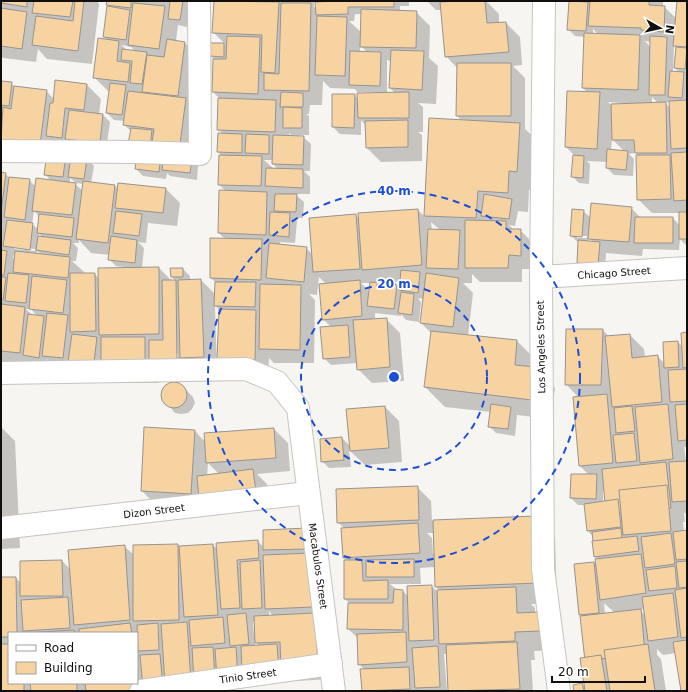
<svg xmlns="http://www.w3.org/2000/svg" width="688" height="692" font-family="'DejaVu Sans',sans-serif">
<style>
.shadow{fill:#0003;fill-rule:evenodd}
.building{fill:#f8d3a2;stroke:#969390}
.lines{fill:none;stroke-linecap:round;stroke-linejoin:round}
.minor-casing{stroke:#c6c4c0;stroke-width:24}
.minor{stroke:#fff;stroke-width:22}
.ring{fill:none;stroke:#1d4ed8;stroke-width:2;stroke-dasharray:7 5}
.labels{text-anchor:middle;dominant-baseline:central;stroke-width:3.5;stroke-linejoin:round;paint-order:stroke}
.street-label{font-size:10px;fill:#100f0e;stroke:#fff}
.centre{fill:#1d4ed8;stroke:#fff;stroke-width:2}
.ring-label{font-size:12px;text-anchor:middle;font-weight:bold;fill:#1d4ed8;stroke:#fff;stroke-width:3.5;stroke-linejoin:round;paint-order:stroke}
</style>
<rect width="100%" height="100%" fill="#f7f5f1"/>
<g class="shadow">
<polygon points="1,1 97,1 99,4 92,64 47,59 38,49 36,62 3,58 1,56"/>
<path d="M108,1h83l-4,26 -9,-2 -2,16 9,2 14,14 -5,105 4,4 -1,14 -27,-4 -3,-3 -1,6 -23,-3 -7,-7 1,-18 -6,-20 -7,-6 1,-4 -11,-1 -7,-7 3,-21 -2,-1 -14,-14 14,-36 -4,-4 7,-29 -3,-4zM121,45l10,2 5,5 -9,-2zM142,90l4,4h-4z"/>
<path d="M215,1l47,2 -1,-2h53v6l3,3 12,-7 -1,-2h98l-17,1v4h-9v5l16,1 14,14 -1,32 9,8 -2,38 -18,-1 5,4v25h-5l4,3v26l-41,1 -14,-14 -1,-22 -5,-6v15l-21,-1 -7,-7 21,-32 4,4 18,-5v-2h-19l-2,-3 -25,-1 -7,-7 -1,24h-12l-1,9h-3l3,2v19h-18l-2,-2v4h14l8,7 -1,27h-6l6,6v17h-15l9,8 -1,16h-9l3,3 -2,22 -15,-1v3l26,3 6,6 44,-39 3,4 59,-9 7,7 5,-98 32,2 -5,-5 1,-47 -12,-13 -4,-46h-6l-9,-9h59l13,13v9h7l14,14 2,28 -9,1 12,12v51l15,14 -3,48 -8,-1 -1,22 -10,-1 -3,15 -6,-1 5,5h6l14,14v25h-12v13h-42l-8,-8v9h-9l10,10 -5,43 49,5 20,20 -1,8 19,19 -4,31 -34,-4 -2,21 -19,-3 -7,-7 2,-14 -46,-5 -20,-20 6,-54 -10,-10 3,-24 -6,-1 3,4 -2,20 -13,-2 -5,-6v2l-26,-3v6h11l14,14 4,48 -32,2 -14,-14 -1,-6 -26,2 -7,-7 7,-31 -8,-8 4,-34 -8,-8 -2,18 -8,-1 6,6 -1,63h-40l-5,-5 -1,16 -35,-1 -13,-63 -5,-4 2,65 -58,-2v14h-43l-15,-16 -51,-4 -3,-4 -1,5 -45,-2v-189l4,1 5,4 19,2 7,7 15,-6 -6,-7 2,-16 -46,-17v-59l10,1 5,5 30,3 8,8 33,-14 14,14 -2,15 4,1 7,7 -4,28 -19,9 7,7 -3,17 24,3 3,3h48l14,14 -3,23 -29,-3 -2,20 -8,-1 6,6 -2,20h17l13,13h4l-4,-4 11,-8 7,7v5l11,-1 15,15v-12l-5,-5v-39l15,1 -7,-7 7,-41 -7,-8 3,-28 -4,-4 5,-18 -5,-5 1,-31 -6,-6 1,-32 -3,-4v-12h14l-12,-12zM355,14h7v19l-13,-12h5zM360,45l8,8 -8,-1zM387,60l4,1 -1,27 6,6h-9zM264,160h9v4l6,6 -5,-1zM70,178l6,5 7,1v7l-8,-7 -5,-1zM34,211l6,6 -2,12 -6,-5zM431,222l9,8h-8zM39,234l5,4 -5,-1zM79,240l12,13 19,2 -1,4 7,7 8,1 -1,2 -24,9 -5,-4h-11l1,-2 -12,-11h4l2,-13 -5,-5h6zM14,247l21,2v2l-21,-2zM37,251l5,4h-5zM14,253l2,1 -1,6 -2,-2zM401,281l-1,8 -4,-3 -16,-2zM361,283h10l-1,9zM26,309h5l6,7 -5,-1zM176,353h2v13h-2z"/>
<path d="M577,1h86v5l13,12 2,-17h9v245l-7,-7 -1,11 -36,-1 -1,7 -36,-3 -1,18 -20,-1 -7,-7 1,-20 -8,-7 12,-25 8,7 40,-10 10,10h32l7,8v-13h-28l-14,-14 1,-43 -3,-3 -7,1 5,5 -1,17 -19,-1 -7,-7v-6l-20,-1 3,3 -1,20 -10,-1 -7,-7 3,-20 -9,-9 22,-54 -5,-5 2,-51 -10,-1 -7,-7 11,-26zM593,29l6,6h-6zM645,41l6,1v6zM674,45l3,3 -2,20 5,5 -7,-1zM652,97l6,6 -6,1zM608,102l14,1v1l-10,2zM664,102h6v6zM612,139l13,13 -14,-2zM577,236h10v2h-10zM589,238l4,4h-5z"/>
<path d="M603,330l6,7 21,-2 14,14 1,8 12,-1 8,8 13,-22 4,4 5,-13v116l-3,-3 2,16h1v53l-3,-3 1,10h-2l1,10 3,-1v160h-5l-6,-38 -13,2 -6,-6v6l4,4 5,32h-91l7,-7 3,3 1,-29 -3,-41 -3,-2 -5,-50 19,-2 2,2 2,-5 -3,-4 -2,-20 -5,-5 -3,-26h-7l-7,-7 18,-23 -9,-9 -1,-68 -13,-14zM603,490h2l1,12h-3zM604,603l11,10 -10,1zM644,609l1,6 -5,-5z"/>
<polygon points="175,382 181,385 193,397 195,403 192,409 188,413 181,414 175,413 164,400 162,394 164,388 169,384"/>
<polygon points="385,407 399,421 402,462 365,465 349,450 351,467 329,468 322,461 342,438 350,446"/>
<polygon points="1,427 15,441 20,548 1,549"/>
<path d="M274,429l14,14 2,28 -33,3 10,10 3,22 -114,-1 -14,-14 53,-60 11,12zM208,463l11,11 -12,2z"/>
<path d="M417,487l14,14 1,20 103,-4 20,20 2,66 -26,1 4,4v5l24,37 -25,1 1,9h-4l2,31h-84l-2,-37h-3l3,37h-84l-2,-21h4l-6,-6 -1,-26 -10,-9 1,-26 -4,-4v-38h2l-3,-4 1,-28 -7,-7zM427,533h7l1,20 -2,1 -1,-16zM435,567l1,20 4,4h-3l-6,-5 -23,10 -5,-5 -6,-1 -7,-6h31l-1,-16z"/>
<path d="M306,529l26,150 -36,2 -11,-12 -116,22h-168v-113h15l5,5 41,-22 9,9 54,-23 9,8 43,-10 2,2 34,-2 4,4 41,-8 6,7zM269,611l4,5h-4zM253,622h2l1,11 -2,1zM9,633h128v50h-128zM255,641l4,5h-4z"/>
</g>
<g class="building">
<polygon points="1,1 27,1 27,7 1,3"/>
<polygon points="34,1 73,1 70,17 32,13"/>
<polygon points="75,1 84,1 78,51 32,45 36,16 73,21"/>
<polygon points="107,1 131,1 131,8 106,5"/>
<polygon points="170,1 183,1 180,20 168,19"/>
<polygon points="214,1 279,2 275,73 261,72 262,35 212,33"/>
<polygon points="342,1 394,1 394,7 348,7 348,14 316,15 315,2"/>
<polygon points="457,1 485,1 487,23 506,22 509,52 445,57 440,2"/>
<polygon points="569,1 588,2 586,31 567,30"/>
<polygon points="590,1 649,1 649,5 665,6 664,32 641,30 641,28 588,26"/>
<polygon points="677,1 687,1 687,47 673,46"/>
<polygon points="133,3 165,6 159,49 128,45"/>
<polygon points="281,3 311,3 309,91 264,90 264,73 279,74"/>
<polygon points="107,6 130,10 126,40 103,37"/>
<polygon points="1,8 27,12 22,49 1,46"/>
<polygon points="361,9 417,11 416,48 360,47"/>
<polygon points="317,16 347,17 345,76 315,75"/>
<polygon points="584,33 640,35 638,90 582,88"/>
<polygon points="227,36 260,37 258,94 212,92 213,59 226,59"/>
<polygon points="650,36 667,37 665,95 649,95"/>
<polygon points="98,38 119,41 117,61 130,63 128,82 93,78"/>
<polygon points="167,39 185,42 178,96 142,92 147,55 164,57"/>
<polygon points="210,43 224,43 224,57 210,56"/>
<polygon points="676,47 687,48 685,69 674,68"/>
<polygon points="122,49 147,52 142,84 130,83 132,61 121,60"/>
<polygon points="391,50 424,51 422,90 389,88"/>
<polygon points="350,51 381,52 380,86 349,85"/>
<polygon points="457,63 511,63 511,116 456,116"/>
<polygon points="670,71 684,72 682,98 668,97"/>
<polygon points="55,80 87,84 84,110 65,108 62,138 46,136 50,103 53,103"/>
<polygon points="1,81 12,82 9,106 1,105"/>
<polygon points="110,83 126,85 122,115 106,113"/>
<polygon points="14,86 47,90 40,145 1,140 3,107 11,109"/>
<polygon points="128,91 186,98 179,152 151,149 154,129 123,125"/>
<polygon points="567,91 600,92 597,149 565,147"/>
<polygon points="281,92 303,93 303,107 280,107"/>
<polygon points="409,92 409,118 358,118 357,93"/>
<polygon points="332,94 355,94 354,128 332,127"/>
<polygon points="218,98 276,100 275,132 217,130"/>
<polygon points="687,100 687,148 671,149 669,101"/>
<polygon points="666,102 667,153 635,153 634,140 612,140 611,104"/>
<polygon points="283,107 302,108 302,128 283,128"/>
<polygon points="69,110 103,114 100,143 65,139"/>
<polygon points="429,118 520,123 517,172 509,171 508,193 478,191 476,218 424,216"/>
<polygon points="408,120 408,147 366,148 365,121"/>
<polygon points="131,128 152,130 150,147 128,144"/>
<polygon points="218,133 242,134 242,153 217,152"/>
<polygon points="246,134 269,135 269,154 245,153"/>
<polygon points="273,135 304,136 303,165 272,164"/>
<polygon points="607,149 628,151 626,170 606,168"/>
<polygon points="137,152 161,155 159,172 135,169"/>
<polygon points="687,152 687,200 674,201 671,153"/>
<polygon points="47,153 66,155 63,177 44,175"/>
<polygon points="164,155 192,158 190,173 162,170"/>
<polygon points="219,155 262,156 261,186 218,185"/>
<polygon points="573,155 584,156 583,178 571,177"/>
<polygon points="636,155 670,155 671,199 637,200"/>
<polygon points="71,156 87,158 84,179 68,177"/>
<polygon points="266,168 303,169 303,188 265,186"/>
<polygon points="1,172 6,173 1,212"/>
<polygon points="9,177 30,179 25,220 4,217"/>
<polygon points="36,178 76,183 72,215 32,211"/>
<polygon points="83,181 115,185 108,243 76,239"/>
<polygon points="118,183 166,188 163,213 115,208"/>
<polygon points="219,190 267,192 266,235 218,233"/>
<polygon points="275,194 297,194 296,212 274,211"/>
<polygon points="484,194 512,199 509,219 481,216"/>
<polygon points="591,203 632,207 629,242 588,239"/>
<polygon points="418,209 422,265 362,270 358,213"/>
<polygon points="572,209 584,210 582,237 570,236"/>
<polygon points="116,211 142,214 139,236 113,233"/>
<polygon points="270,212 290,213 289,237 269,235"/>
<rect x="679" y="212" width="8" height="27"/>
<polygon points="39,214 74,218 72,237 37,233"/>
<polygon points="356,214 360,269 313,272 309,218"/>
<polygon points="635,217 673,217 673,243 634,243"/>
<polygon points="7,220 33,223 30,250 3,246"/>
<polygon points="465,220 506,221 506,229 521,229 521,256 509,255 508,268 465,268"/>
<polygon points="428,229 460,230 458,269 426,268"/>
<polygon points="38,236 71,240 69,255 36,250"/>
<polygon points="111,236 137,240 135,263 108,260"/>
<polygon points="210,238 262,239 261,280 210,278"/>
<polygon points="578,240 600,242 598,265 577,263"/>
<polygon points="269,243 307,247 304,282 266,278"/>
<polygon points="1,250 7,251 4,275 1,275"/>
<polygon points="15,251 70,257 68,278 13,272"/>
<polygon points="159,267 159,334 99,335 98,268"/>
<polygon points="170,268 183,268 183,277 171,277"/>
<polygon points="401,270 420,272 418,293 399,290"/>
<polygon points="8,273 29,275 26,303 5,301"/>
<polygon points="70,273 95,273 96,331 70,332"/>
<polygon points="426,273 459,278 453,327 420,323"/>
<polygon points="32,276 67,280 63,313 29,309"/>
<polygon points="1,277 6,277 3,300 1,300"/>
<polygon points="201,279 204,357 180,358 178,280"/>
<polygon points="162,280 176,280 177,361 149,361 149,340 163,340"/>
<polygon points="360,280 362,316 322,320 319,284"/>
<polygon points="215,282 256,282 255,307 214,306"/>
<polygon points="370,282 397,285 394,309 367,306"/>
<polygon points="260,284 301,285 300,350 259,349"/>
<polygon points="401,292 414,294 412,315 398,313"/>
<polygon points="1,304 25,307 20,353 1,351"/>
<polygon points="219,309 256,310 255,360 217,359"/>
<polygon points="47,313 68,315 63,358 42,356"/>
<polygon points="28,314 44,316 39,358 23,355"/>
<polygon points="387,318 390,367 357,370 353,320"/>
<polygon points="348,325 350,357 323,359 320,327"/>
<polygon points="566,329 603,329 601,385 565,385"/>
<polygon points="431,331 517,340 515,365 535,367 532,400 424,387"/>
<polygon points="687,332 687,367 683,368 681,333"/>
<polygon points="72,334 97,337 93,371 67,368"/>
<polygon points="630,334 632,358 658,355 662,402 612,407 605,336"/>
<rect x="101" y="337" width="44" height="32"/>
<polygon points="678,341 679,367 664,368 663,342"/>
<polygon points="687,369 687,401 670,402 668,370"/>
<circle cx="174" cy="395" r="13"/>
<polygon points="607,394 613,463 579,466 573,397"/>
<polygon points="491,404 511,407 508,429 488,427"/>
<polygon points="668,404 673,459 640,463 635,407"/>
<polygon points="687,404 687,440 678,441 675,405"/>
<polygon points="385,406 389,448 350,451 346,409"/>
<polygon points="632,406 635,431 616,433 614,408"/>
<polygon points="144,427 195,430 191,494 141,491"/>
<polygon points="274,428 276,458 206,463 204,433"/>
<polygon points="634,433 637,461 616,463 613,435"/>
<polygon points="342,437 344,460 321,462 320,439"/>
<polygon points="687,461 687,501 672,502 669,462"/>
<polygon points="666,462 671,508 606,515 602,469"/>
<polygon points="253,469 256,493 199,500 197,476"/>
<polygon points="571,474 597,474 596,499 570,498"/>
<polygon points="667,485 671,531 623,535 619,490"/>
<polygon points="418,486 419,520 337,523 336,489"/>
<polygon points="618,499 621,527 587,531 584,504"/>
<polygon points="536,516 538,583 435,587 433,520"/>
<polygon points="418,523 420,553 343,558 341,528"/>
<polygon points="307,528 307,549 263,550 263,530"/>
<polygon points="621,528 623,548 594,551 592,532"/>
<polygon points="687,530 687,559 676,560 673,532"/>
<polygon points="671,533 675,564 645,568 641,537"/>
<polygon points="637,536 639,551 594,557 592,541"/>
<polygon points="258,540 259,558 237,560 240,608 221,609 216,543"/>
<polygon points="178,544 179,620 133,621 133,545"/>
<polygon points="213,544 218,615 184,617 179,546"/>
<polygon points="125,545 130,620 74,625 68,550"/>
<polygon points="311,553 313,607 265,609 263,555"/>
<polygon points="641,554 646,593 600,600 595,559"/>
<polygon points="414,559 414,577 366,577 366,560"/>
<polygon points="62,560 63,596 20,596 20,561"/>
<polygon points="260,560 262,608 242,609 240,562"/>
<polygon points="344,560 362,560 363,581 388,580 388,599 344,599"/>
<polygon points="687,561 687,587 679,588 676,562"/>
<polygon points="594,562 599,613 579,615 574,564"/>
<polygon points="675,566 677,588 649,591 646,570"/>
<polygon points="1,577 16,577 17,633 9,633 9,637 1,637"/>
<polygon points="432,585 434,640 409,641 407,586"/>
<polygon points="516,587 517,613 539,612 540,631 515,632 515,641 439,644 437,590"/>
<polygon points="687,588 687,637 681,638 675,590"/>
<polygon points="394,589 403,590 403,630 347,629 348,603 393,603"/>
<polygon points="673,593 678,637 648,641 642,597"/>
<polygon points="68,597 70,628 23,631 21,600"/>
<polygon points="641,609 645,653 585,661 580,616"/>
<polygon points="246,613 249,644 230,646 227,615"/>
<polygon points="315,613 318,666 281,667 280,642 255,643 254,616"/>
<polygon points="223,617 225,643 191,646 189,620"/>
<polygon points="187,622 191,682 165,684 161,624"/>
<polygon points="130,623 132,633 79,633 79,629"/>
<polygon points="158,623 159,650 138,651 137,625"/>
<polygon points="74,630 75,633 26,633"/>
<polygon points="406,632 407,662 358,665 357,634"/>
<polygon points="687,640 687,690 681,691 673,642"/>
<polygon points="517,642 520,689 448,691 446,645"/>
<polygon points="1,644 9,644 9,683 24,683 24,691 1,691"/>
<polygon points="277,644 279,671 242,674 241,646"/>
<polygon points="648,644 655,691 610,691 604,650"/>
<polygon points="438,646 440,687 415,688 412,648"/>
<polygon points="213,647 215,680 194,682 192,648"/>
<polygon points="236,647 238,678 217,679 215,649"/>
<polygon points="160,654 163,687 143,688 140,655"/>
<polygon points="601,655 607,691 585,691 580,658"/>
<polygon points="409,667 410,689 362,691 360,669"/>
<polygon points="137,678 139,691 86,691 85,683 137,683"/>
<polygon points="30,683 77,683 77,691 31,691"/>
<polygon points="582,683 584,691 574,691 573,685"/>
</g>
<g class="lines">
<g class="minor-casing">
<g id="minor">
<polyline points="544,1 541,277 543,569 559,691"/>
<polyline points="1,151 134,152 200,154 199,1"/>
<polyline points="541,277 687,268"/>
<polyline points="1,373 246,369 277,382 298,408 334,691"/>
<polyline points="1,528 308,493"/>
<polyline points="141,691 331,664"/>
</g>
</g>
<use href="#minor" class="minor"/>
</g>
<g class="ring">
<circle cx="394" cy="377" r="93"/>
<circle cx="394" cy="377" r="186"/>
</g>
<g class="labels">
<g class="street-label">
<text transform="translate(614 273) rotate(-4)">Chicago Street</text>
<text transform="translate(541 347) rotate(-91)">Los Angeles Street</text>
<text transform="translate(154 511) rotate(-7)">Dizon Street</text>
<text transform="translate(318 566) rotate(82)">Macabulos Street</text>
<text transform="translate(248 676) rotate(-8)">Tinio Street</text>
</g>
</g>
<circle cx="394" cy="377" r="6" class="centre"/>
<g class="ring-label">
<text x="394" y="195">40 m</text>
<text x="394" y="288">20 m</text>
</g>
<rect width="688" height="692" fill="none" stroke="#100f0e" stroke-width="4"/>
<rect x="8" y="632" width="130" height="52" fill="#ffffff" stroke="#9f9f9f"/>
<rect x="16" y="645" width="20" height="6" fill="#ffffff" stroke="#9f9f9f"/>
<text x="44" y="652" font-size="12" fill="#100f0e">Road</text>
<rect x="16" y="662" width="20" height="12" fill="#f8d3a2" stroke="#9f9f9f"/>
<text x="44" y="672" font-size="12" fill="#100f0e">Building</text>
<g transform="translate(660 28) rotate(98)" stroke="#ffffff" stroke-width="3" paint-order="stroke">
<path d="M0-3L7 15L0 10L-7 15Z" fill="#100f0e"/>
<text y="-6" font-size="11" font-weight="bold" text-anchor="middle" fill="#100f0e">N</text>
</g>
<path d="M552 676v6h93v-6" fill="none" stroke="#100f0e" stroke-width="2"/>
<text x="558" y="676" font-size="12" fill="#100f0e" stroke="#ffffff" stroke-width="3" paint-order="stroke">20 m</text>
</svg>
